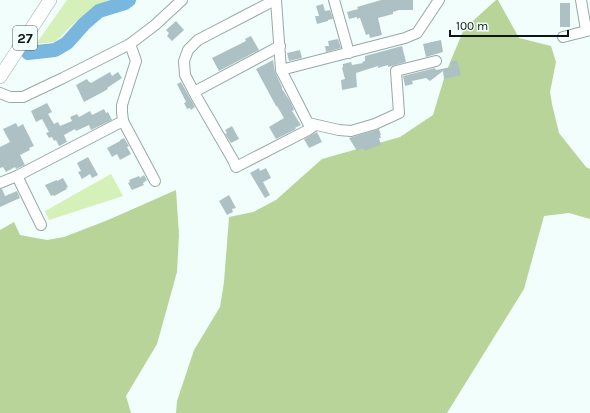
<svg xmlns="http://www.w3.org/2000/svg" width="590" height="413" font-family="Karla,sans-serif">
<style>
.green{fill:#d5f0b8}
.forest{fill:#b8d499}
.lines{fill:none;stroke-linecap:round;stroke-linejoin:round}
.river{stroke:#7ab7de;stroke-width:14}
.building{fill:#adc1c5}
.minor-casing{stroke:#96aaa6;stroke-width:12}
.major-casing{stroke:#96aaa6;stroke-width:14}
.minor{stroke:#fff;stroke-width:10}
.major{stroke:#fff;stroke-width:13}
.labels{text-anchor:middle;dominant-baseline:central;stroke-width:3;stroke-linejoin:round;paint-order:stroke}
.shield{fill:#f2fefc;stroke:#525c5a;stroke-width:1}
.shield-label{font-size:14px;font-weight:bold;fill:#0e1614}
</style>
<rect width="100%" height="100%" fill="#f2fefc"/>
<g class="green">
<polygon points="67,0 113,0 95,6 74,23 55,42 36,44"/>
<polygon points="111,174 123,196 49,220 45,211"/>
</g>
<g class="forest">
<polygon points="496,0 498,0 519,38 551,46 556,62 550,92 552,104 559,133 586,167 590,169 590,219 569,213 544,216 524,289 447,413 176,413 177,401 194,350 220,307 224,282 229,217 253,212 276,200 322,159 400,137 433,115 446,72 464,29"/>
<polygon points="176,190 179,235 177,272 157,344 126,396 131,413 0,413 0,230 14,222 20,235 47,240 64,237 108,220"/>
</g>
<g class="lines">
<polyline class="river" points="28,53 55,50 67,43 84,24 99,11 125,3 129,0"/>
</g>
<g class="building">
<polygon points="381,0 413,0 413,10 399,10 393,12 393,14 378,18 382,35 370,38 369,34 366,35 360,18 357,19 357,17 349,19 347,12 358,9 357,7"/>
<rect x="560" y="3" width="10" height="24"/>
<polygon points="323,4 325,11 330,10 333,19 328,20 328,21 317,24 315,16 319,16 316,6"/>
<polygon points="176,21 184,30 172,41 167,36 169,33 166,30"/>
<polygon points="251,36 259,50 219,71 212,58 246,41 245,39"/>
<polygon points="338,39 341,48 326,52 325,46 329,46 328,41"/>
<polygon points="441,40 443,52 426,57 423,44"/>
<polygon points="402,46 406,62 388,67 388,65 378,68 378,66 356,73 357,87 342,90 341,80 345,79 342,68 343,67 343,64 351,62 352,65 363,63 362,62 365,61 365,56"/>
<polygon points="300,50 302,58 289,61 287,53"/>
<polygon points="273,60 275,72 282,87 282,89 290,101 294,110 292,111 301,125 295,128 296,129 276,139 269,127 284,118 277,106 276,106 256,69"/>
<polygon points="457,60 461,75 444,79 443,71 430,81 426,78 412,81 413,84 405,86 403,76 435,68 436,70 451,67 450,62"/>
<polygon points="110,72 112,76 118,72 122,78 107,88 108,89 101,93 84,102 76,85 87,79 89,82 90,82 91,83"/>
<polygon points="181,82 195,107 191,110 190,108 187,109 184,103 186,102 177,84"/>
<polygon points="47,103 52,112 48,114 54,124 58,122 60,126 72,121 70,117 77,114 79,117 90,111 92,115 104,109 106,113 108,112 112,120 91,130 89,125 76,131 75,129 64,135 67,142 59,146 56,140 54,141 52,137 49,138 46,133 49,132 42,119 36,122 31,111"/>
<polygon points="16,123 18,127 23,124 34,146 29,148 30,150 20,155 25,165 16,169 15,167 6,172 3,167 0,168 0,147 10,142 3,129"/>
<polygon points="232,126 239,139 231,143 225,134 227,133 225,130"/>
<polygon points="379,129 381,135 380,135 381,138 379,138 381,145 369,149 365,151 363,148 357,151 349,138"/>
<polygon points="317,132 322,142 309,148 304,139"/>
<polygon points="124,138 129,146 127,147 131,154 120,160 117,154 112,157 107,148 120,141 120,140"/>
<polygon points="88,157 98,175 92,178 90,174 82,179 78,172 81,171 77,163"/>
<polygon points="259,168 260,171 266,168 271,178 263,182 270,195 265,198 250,173"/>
<polygon points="144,175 147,180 143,183 144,185 132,190 128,183 130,182 129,180 139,176 140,178"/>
<polygon points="63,178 68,187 66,188 67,189 54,196 53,195 51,196 45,185 57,180 57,181"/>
<polygon points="0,189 2,189 5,196 17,191 20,198 0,207"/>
<polygon points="229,195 236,208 232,209 233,212 227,215 219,201"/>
</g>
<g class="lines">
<g class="minor-casing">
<g id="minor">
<polyline points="275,0 198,40 188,50 184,61 185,75 196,96 233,160 236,167 308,130 315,125"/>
<polyline points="276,0 281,70 308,123 339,130 351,131 375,124 399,113 396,71 436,61"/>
<polyline points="334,0 349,53"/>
<polyline points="581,0 586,30"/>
<polyline points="563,37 590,30"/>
<polyline points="281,70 405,38 417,33 439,0"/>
<polyline points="194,92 280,46"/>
<polyline points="0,93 10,97 23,97 63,78 130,44 155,25 182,0"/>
<polyline points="123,121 155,181"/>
<polyline points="17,176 41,225"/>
<polyline points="0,183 17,176 123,121 122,112 122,105 136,61 130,44"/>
</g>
</g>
<g class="major-casing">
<polyline id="major" points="0,77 50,0"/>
</g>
<use href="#minor" class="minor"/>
<use href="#major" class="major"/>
</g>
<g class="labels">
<rect class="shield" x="13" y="26" width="24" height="24" rx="3"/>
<g class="shield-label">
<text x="25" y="38">27</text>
</g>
</g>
<path d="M450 30v6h118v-6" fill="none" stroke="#0e1614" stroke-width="2"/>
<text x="456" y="30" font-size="12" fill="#0e1614" stroke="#f2fefc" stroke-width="3" paint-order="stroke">100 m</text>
</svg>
